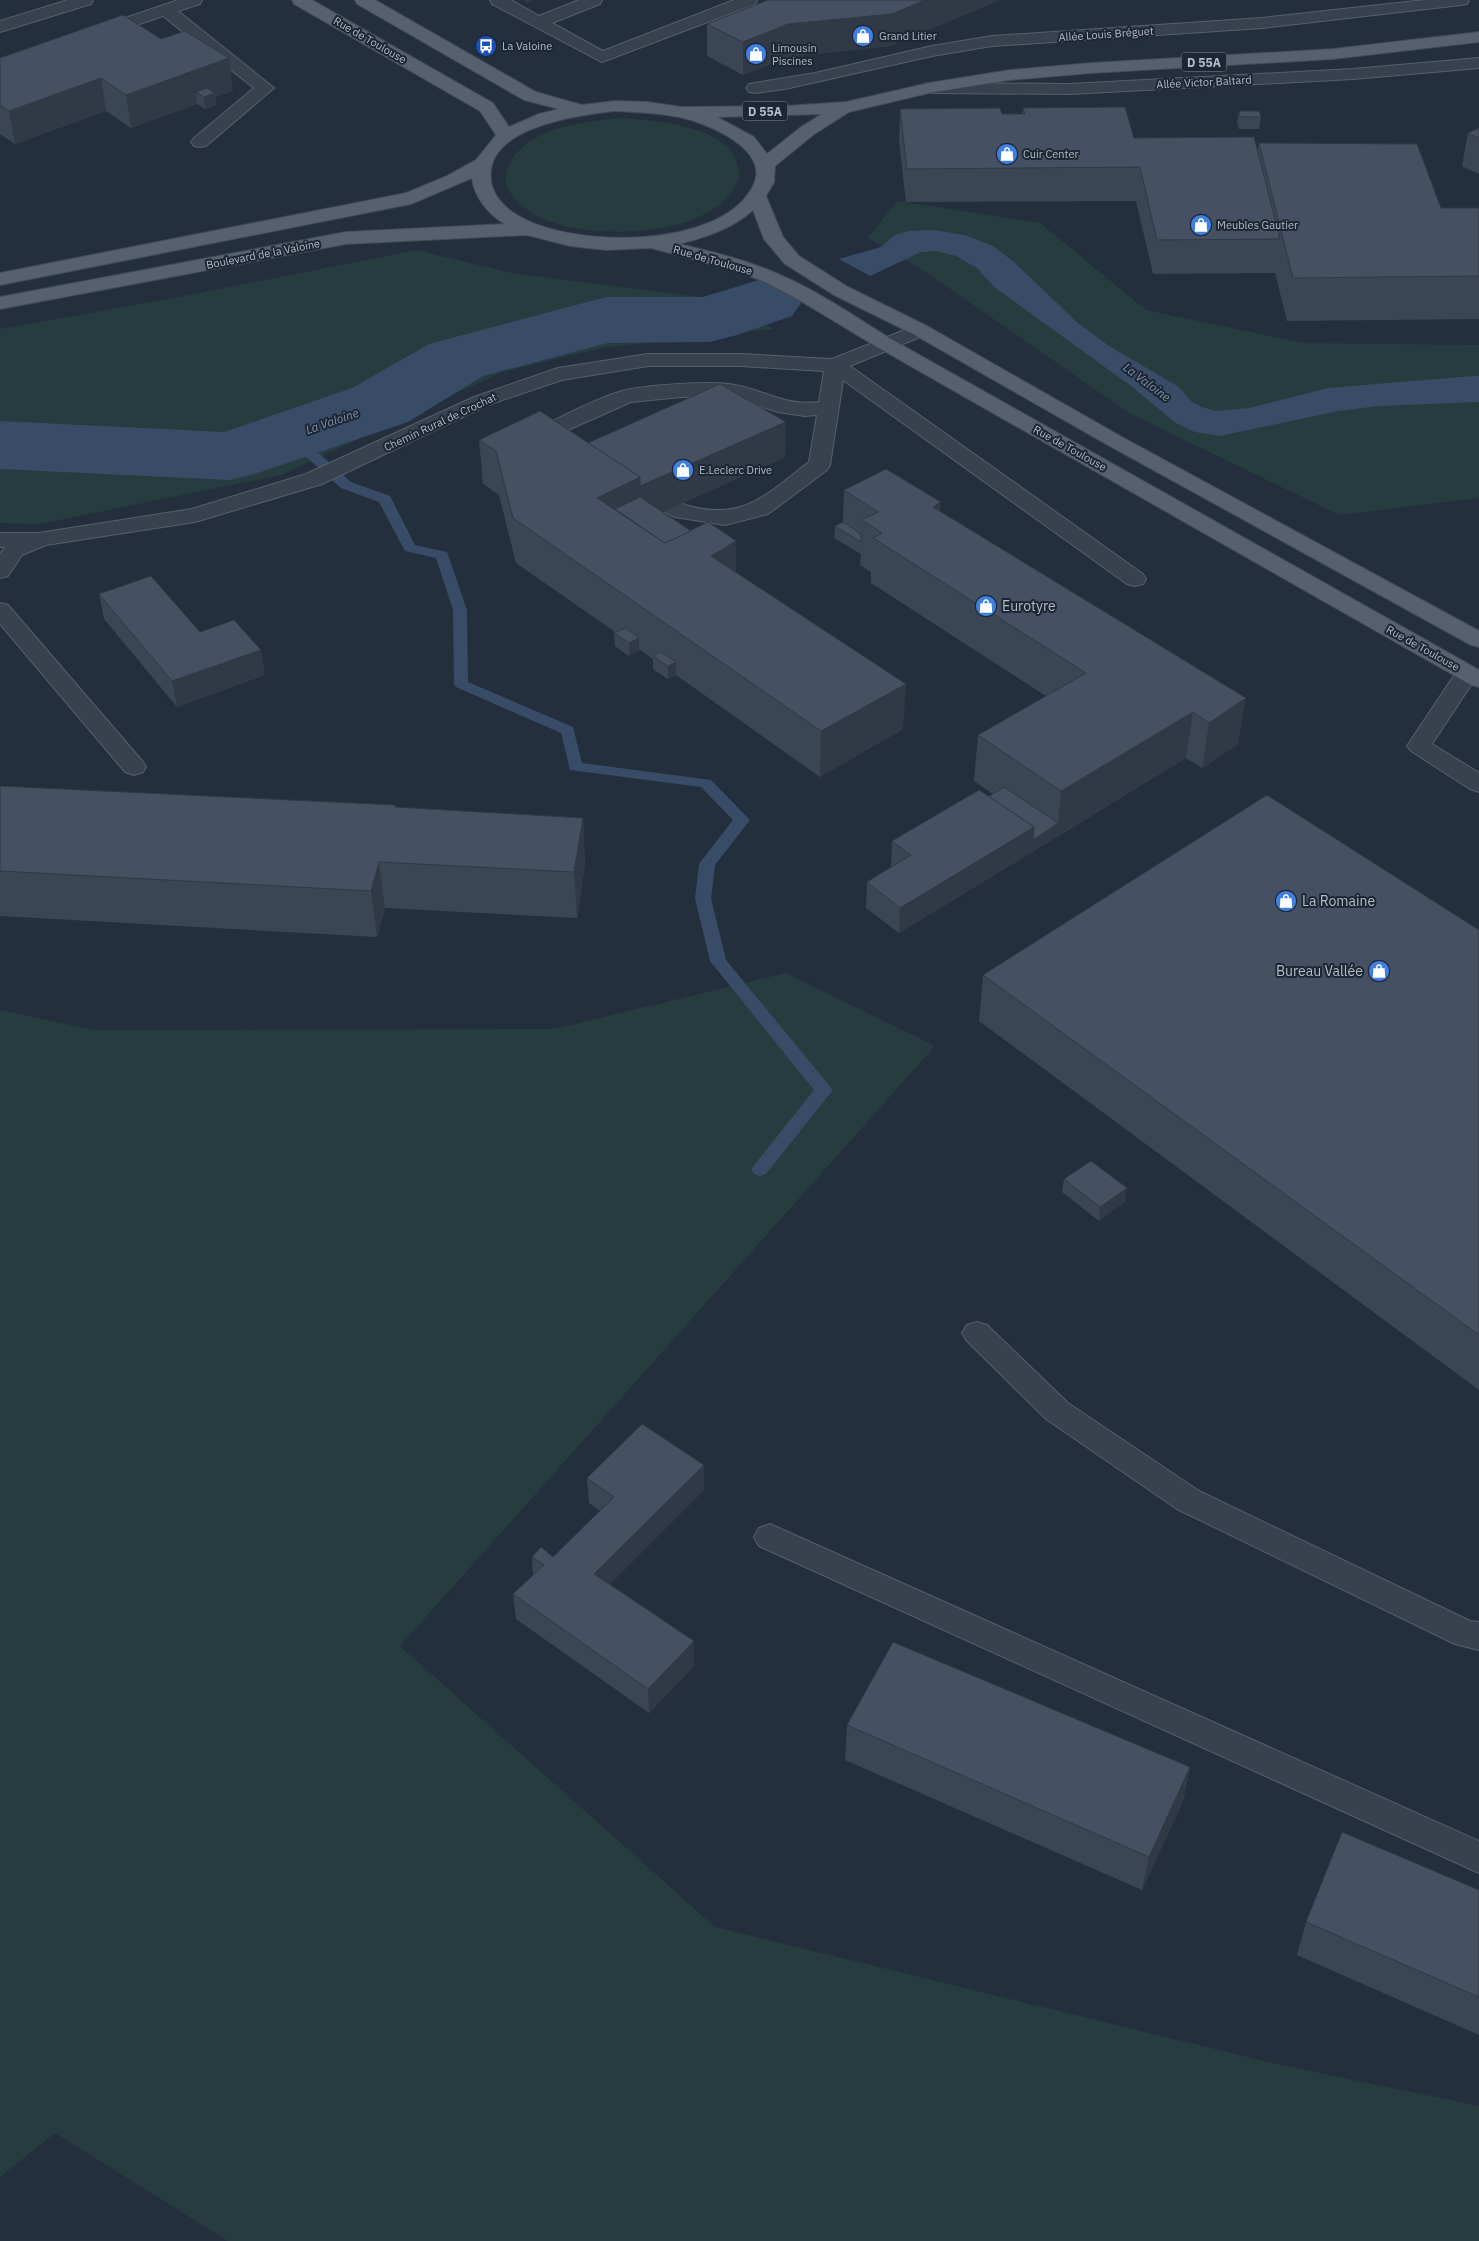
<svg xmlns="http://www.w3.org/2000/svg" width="1479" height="2241" font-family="'IBM Plex Sans',sans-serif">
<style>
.green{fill:#263c3f}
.water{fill:#394c67}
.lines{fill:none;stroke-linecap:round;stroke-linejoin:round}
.stream{fill:#394c67;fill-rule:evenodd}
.river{fill:#394c67;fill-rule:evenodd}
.minor-casing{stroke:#565f6c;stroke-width:2}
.major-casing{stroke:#414a57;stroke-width:2}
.minor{fill:#38414e;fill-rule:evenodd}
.major{fill:#56606e;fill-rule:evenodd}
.wall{fill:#3b4654}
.shaded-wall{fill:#303945}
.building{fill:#455162;stroke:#303945}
.labels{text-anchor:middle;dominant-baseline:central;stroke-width:4;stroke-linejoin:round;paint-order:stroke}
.far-street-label{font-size:11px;fill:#b4bcc9;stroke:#1d2633}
.far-poi-label{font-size:11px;fill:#b4bcc9;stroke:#1d2633;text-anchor:start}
.shield{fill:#1d2633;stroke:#878f9c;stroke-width:1}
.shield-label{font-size:12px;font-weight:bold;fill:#b4bcc9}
.far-water-label{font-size:12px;font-style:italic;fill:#7c92b1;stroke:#1d2633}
.poi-label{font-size:14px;fill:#b4bcc9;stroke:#1d2633;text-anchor:start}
</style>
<rect width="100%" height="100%" fill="#242f3e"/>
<g class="green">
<path d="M619,118c33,2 107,7 118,45 2,7 3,11 1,18 -24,59 -155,61 -203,34 -13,-8 -32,-23 -29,-40 9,-46 75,-53 113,-57z"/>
<polygon points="897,201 1040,223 1146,310 1303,343 1479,345 1479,498 1339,515 1129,413 920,268 868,238"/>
<polygon points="417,250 511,273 718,299 774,329 602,348 502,372 281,475 40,524 0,523 0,329 179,297"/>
<polygon points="786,973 935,1046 400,1646 715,1927 1268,2062 1479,2106 1479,2241 228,2241 55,2133 0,2177 0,1010 94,1030 554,1029"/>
</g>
<polygon class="water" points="934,230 965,235 993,246 1014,262 1078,323 1109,346 1179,387 1192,402 1202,407 1216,411 1249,408 1328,388 1473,376 1479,376 1479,402 1379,406 1338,411 1220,436 1195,432 1176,423 1131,386 993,286 977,268 956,256 937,251 921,252 870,276 839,259 881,247 895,235 908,231"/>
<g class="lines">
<polygon class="stream" points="290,431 295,432 351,482 390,496 415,545 447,552 467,610 468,682 573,727 582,763 711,780 750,820 715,865 711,898 726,960 833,1090 766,1174 760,1176 754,1174 751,1169 814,1090 710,961 695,898 699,864 733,820 701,787 570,770 561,733 456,687 454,684 453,610 436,558 405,551 379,502 341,488 285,438 283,435"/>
<polygon class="river" points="766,278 792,284 803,300 792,316 737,335 710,342 608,343 483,376 408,422 258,473 230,480 0,469 0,421 224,432 352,388 429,344 606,297 703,297"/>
<g class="minor-casing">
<g id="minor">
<polygon points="68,0 93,0 91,4 0,32 0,21"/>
<polygon points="178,0 202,0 200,4 178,11 274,88 206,146 200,147 194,146 191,142 194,138 254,88 163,16 99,38 93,37 90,33 93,29"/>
<polygon points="490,0 511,0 539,16 579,0 602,0 600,4 552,23 603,51 734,0 757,0 755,4 602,62 492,4"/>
<polygon points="1425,0 1469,0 1467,4 1461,5 1262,28 992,46 932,56 785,89 755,93 749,92 746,88 749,84 815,73 932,46 992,36 1262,18"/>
<polygon points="1479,58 1479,68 1353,79 1070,94 929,93 923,92 920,88 923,84 929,83 1070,84 1353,69"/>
<path d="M920,324l7,2 3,4 -3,4 -77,32 293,208 3,5 -3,5 -8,2 -8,-2 -284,-204 -13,85 -3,5 -59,44 -43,11 -50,-8 -43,-21 -3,-5 3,-5 8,-1c17,4 32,17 49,21 56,15 79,-13 120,-44l8,-47 -12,1 -27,-4 -51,-16 -46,1 -50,5 -70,31 10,6 4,4 -4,4c-12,4 -29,-4 -36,-15l3,-4c26,-12 56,-29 84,-37 22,-6 85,-10 107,-7 33,4 55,23 90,18l5,-31 -83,-5h-93l-86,14 -74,25 -166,79 -127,38 -149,23 -24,10 -14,21 -8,2v-24l5,-7h-5v-14h39l153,-24 114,-35 168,-77 84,-29 90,-14h93l91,5z"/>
<polygon points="0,603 8,605 143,762 146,767 143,772 134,775 125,772 0,624"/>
<polygon points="1467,666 1475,668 1479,673 1432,744 1479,773 1479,792 1470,789 1411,751 1407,746 1459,668"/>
<polygon points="977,1322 987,1325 1068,1403 1199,1491 1470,1621 1479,1622 1479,1650 1455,1644 1177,1509 1046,1419 967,1341 962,1333 967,1325"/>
<polygon points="770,1524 1479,1841 1479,1873 759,1546 754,1537 759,1528"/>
</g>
</g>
<g class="major-casing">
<path id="major" d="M292,0h20l181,103 16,24 30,-13 20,-5 -35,-9 -167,-96 -2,-4h20l161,92 46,13 33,-4 32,1 35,5 103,-1 61,-4 83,-19 81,-13 81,-7 242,-14 146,-17v10l-146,17 -242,14 -81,7 -81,13 -80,19 -36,23 -38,31 -1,16 -8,14 17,41 16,19 49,31 79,39 195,111 357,194v16l-8,-2 -363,-200 -195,-111 -79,-39 -49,-31 -21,-25 -11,-29c-21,19 -47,27 -74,34 34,8 68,16 99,30 40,17 76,42 113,65l588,331v17l-8,-2 -594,-338 -83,-50 -29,-15 -29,-11 -85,-23 -45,2 -36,-4 -43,-11 -181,9 -346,65v-12l346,-65 159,-8c-16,-9 -31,-27 -33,-46l-61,26 -411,81v-12l406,-80 41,-17 29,-16 20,-25 -16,-24 -186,-107zM615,111c21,1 43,2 64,6 28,6 95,33 73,71 -34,62 -182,60 -235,27 -12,-7 -25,-20 -26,-35 -7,-53 88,-65 124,-69zM822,114l-21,13 -34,27 -13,-17 -37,-20z"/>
</g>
<use href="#minor" class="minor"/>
<use href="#major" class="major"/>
</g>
<g class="wall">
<polygon points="768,0 1000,0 890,46 788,57 743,75 707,56 707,24"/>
<polygon points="0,58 233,91 215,97 216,105 205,109 197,104 131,128 106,111 15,144 0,134"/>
<polygon points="1023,108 1134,138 1257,152 1259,143 1441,208 1479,208 1479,319 1287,321 1275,273 1153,274 1136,201 906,202 899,142 900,109 1002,114 1022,114"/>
<polygon points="1239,111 1261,117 1259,129 1239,129 1237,123"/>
<polygon points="1479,128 1479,174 1462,166 1468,133"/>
<polygon points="479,440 588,443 785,457 663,512 691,531 736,541 736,573 903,729 820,777 676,675 668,679 653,669 653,659 639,649 639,651 629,656 615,646 614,633 615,632 516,563 499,495 483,484"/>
<polygon points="844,490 940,511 1238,744 1202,768 1186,758 899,933 866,908 867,882 891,867 892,841 993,794 974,781 978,735 1046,696 871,583 871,572 860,565 861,554 834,538 835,526 843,522"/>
<polygon points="99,594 200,632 265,675 177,707 104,619"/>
<polygon points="0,786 395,807 583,818 585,864 577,918 385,908 377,937 0,916"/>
<polygon points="1479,930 1479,1390 979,1021 983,975"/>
<polygon points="1064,1179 1125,1202 1099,1221 1062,1192"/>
<polygon points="704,1465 704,1490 610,1584 694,1641 694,1666 649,1713 516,1619 513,1594 533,1576 532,1557 553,1557 600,1511 589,1503 587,1478"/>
<polygon points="847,1725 1190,1767 1183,1801 1142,1890 845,1760"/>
<polygon points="1479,1890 1479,2035 1297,1955 1306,1922"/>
</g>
<g class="shaded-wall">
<polygon points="525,0 533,0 525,3"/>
<polygon points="925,0 1000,0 890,46 788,57 743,75 743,42 788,24"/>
<polygon points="229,58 233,91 215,97 216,105 205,109 204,97 196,92 197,104 131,128 126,95"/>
<polygon points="101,78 106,111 15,144 9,111"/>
<polygon points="786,422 785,457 641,522 640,486"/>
<polygon points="640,477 641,522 598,517 597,498"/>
<polygon points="941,502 938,546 933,507"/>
<polygon points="736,541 736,586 711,556"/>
<polygon points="639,638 639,651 629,656 629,643"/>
<polygon points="261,650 265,675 177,707 172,681"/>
<polygon points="676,662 676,675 668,679 668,666"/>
<polygon points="906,684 903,729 820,777 821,731"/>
<polygon points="1246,698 1238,744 1202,768 1209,723"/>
<polygon points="1193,712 1186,758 1057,836 1061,791"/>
<polygon points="583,818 585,864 577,918 574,872"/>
<polygon points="1058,823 1057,836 1031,853 1033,840"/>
<polygon points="1034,827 1031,853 899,933 900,908"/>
<polygon points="379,862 385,908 377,937 371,891"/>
<polygon points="1127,1188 1125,1202 1099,1221 1100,1207"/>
<polygon points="704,1465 704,1490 596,1598 594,1574"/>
<polygon points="694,1641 694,1666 649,1713 648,1689"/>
<polygon points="1190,1767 1183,1801 1142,1890 1149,1857"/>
</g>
<g class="building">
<polygon points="768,0 925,0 892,14 788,24 743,42 707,24"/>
<polygon points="123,15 161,39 185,31 229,58 126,95 101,78 9,111 0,105 0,58"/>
<polygon points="207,88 215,93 204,97 196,92"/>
<polygon points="1125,107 1134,138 1254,137 1280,239 1157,240 1140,167 907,169 900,109 1000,108 1002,114 1025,114 1023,108"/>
<polygon points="1239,111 1259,111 1261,117 1240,117"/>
<polygon points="1479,128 1479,138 1468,133"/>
<polygon points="1259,143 1417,144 1441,208 1479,208 1479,276 1293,278"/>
<polygon points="720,384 786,422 640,486 640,477 588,443"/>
<polygon points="540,411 640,477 597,498 665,543 708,522 736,541 711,556 906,684 821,731 513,518 496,451 479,440"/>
<polygon points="886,469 941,502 933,507 1246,698 1209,723 1193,712 1061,791 978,735 1086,673 873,538 882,533 862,520 878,512 844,490"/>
<polygon points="640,497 691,531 665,543 615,509"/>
<polygon points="843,522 861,534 861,542 835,526"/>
<polygon points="151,576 200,632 234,620 261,650 172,681 99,594"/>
<polygon points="625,628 639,638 629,643 614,633"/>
<polygon points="661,652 676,662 668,666 653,656"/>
<polygon points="0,786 395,805 395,807 583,818 574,872 379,862 371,891 0,871"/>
<polygon points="1004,787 1058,823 1033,840 1034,827 988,797"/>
<polygon points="979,790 1034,827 900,908 867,882 911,855 892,841"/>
<polygon points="1267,795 1479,930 1479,1335 983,975"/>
<polygon points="1091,1161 1127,1188 1100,1207 1064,1179"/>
<polygon points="642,1424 704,1465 594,1574 694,1641 648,1689 513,1594 544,1565 532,1557 541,1547 553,1557 614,1497 587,1478"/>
<polygon points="893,1642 1190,1767 1149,1857 847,1725"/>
<polygon points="1342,1832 1479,1890 1479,1997 1306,1922"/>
</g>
<defs>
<g id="shop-disc" transform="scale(1.125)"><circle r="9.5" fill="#3f7fe0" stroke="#1d2633"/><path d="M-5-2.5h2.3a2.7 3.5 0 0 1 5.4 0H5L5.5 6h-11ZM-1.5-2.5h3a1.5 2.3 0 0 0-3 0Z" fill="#fff"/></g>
<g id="bus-disc" transform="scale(1.125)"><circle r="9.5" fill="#1a4fb4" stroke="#1d2633"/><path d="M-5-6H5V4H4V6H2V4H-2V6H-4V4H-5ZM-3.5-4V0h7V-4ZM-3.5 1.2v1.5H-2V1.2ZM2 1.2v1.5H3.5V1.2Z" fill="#fff"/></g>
</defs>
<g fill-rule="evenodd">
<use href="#shop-disc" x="863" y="36"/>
<use href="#bus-disc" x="486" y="46"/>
<use href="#shop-disc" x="756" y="54"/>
<use href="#shop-disc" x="1007" y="154"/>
<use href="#shop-disc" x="1201" y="225"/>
<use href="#shop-disc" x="683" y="470"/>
<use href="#shop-disc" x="986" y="606"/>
<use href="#shop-disc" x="1286" y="901"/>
<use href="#shop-disc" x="1379" y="971"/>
</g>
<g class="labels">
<g class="far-street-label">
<text transform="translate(1106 34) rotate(-4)">Allée Louis Bréguet</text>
<text transform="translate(370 40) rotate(30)">Rue de Toulouse</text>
<text transform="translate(1204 82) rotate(-3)">Allée Victor Baltard</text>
<text transform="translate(263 254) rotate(-11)">Boulevard de la Valoine</text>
<text transform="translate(713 260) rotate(16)">Rue de Toulouse</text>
<text transform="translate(440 422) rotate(-25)">Chemin Rural de Crochat</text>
<text transform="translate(1070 448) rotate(29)">Rue de Toulouse</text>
<text transform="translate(1423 648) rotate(29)">Rue de Toulouse</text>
</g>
<g class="far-poi-label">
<text x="879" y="36">Grand Litier</text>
<text x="502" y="46">La Valoine</text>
<text x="772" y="48">Limousin<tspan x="772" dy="13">Piscines</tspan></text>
<text x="1023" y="154">Cuir Center</text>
<text x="1217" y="225">Meubles Gautier</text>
<text x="699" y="470">E.Leclerc Drive</text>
</g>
<g class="shield">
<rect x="1181.5" y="52.5" width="45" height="19" rx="4"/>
<rect x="742.5" y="101.5" width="45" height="19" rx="4"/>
</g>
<g class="shield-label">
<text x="1204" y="62">D 55A</text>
<text x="765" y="111">D 55A</text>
</g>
<g class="far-water-label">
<text transform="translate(1147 382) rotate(37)">La Valoine</text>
<text transform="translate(332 421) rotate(-19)">La Valoine</text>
</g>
<g class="poi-label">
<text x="1002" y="606">Eurotyre</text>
<text x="1302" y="901">La Romaine</text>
<text x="1363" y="971" text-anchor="end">Bureau Vallée</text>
</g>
</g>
</svg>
